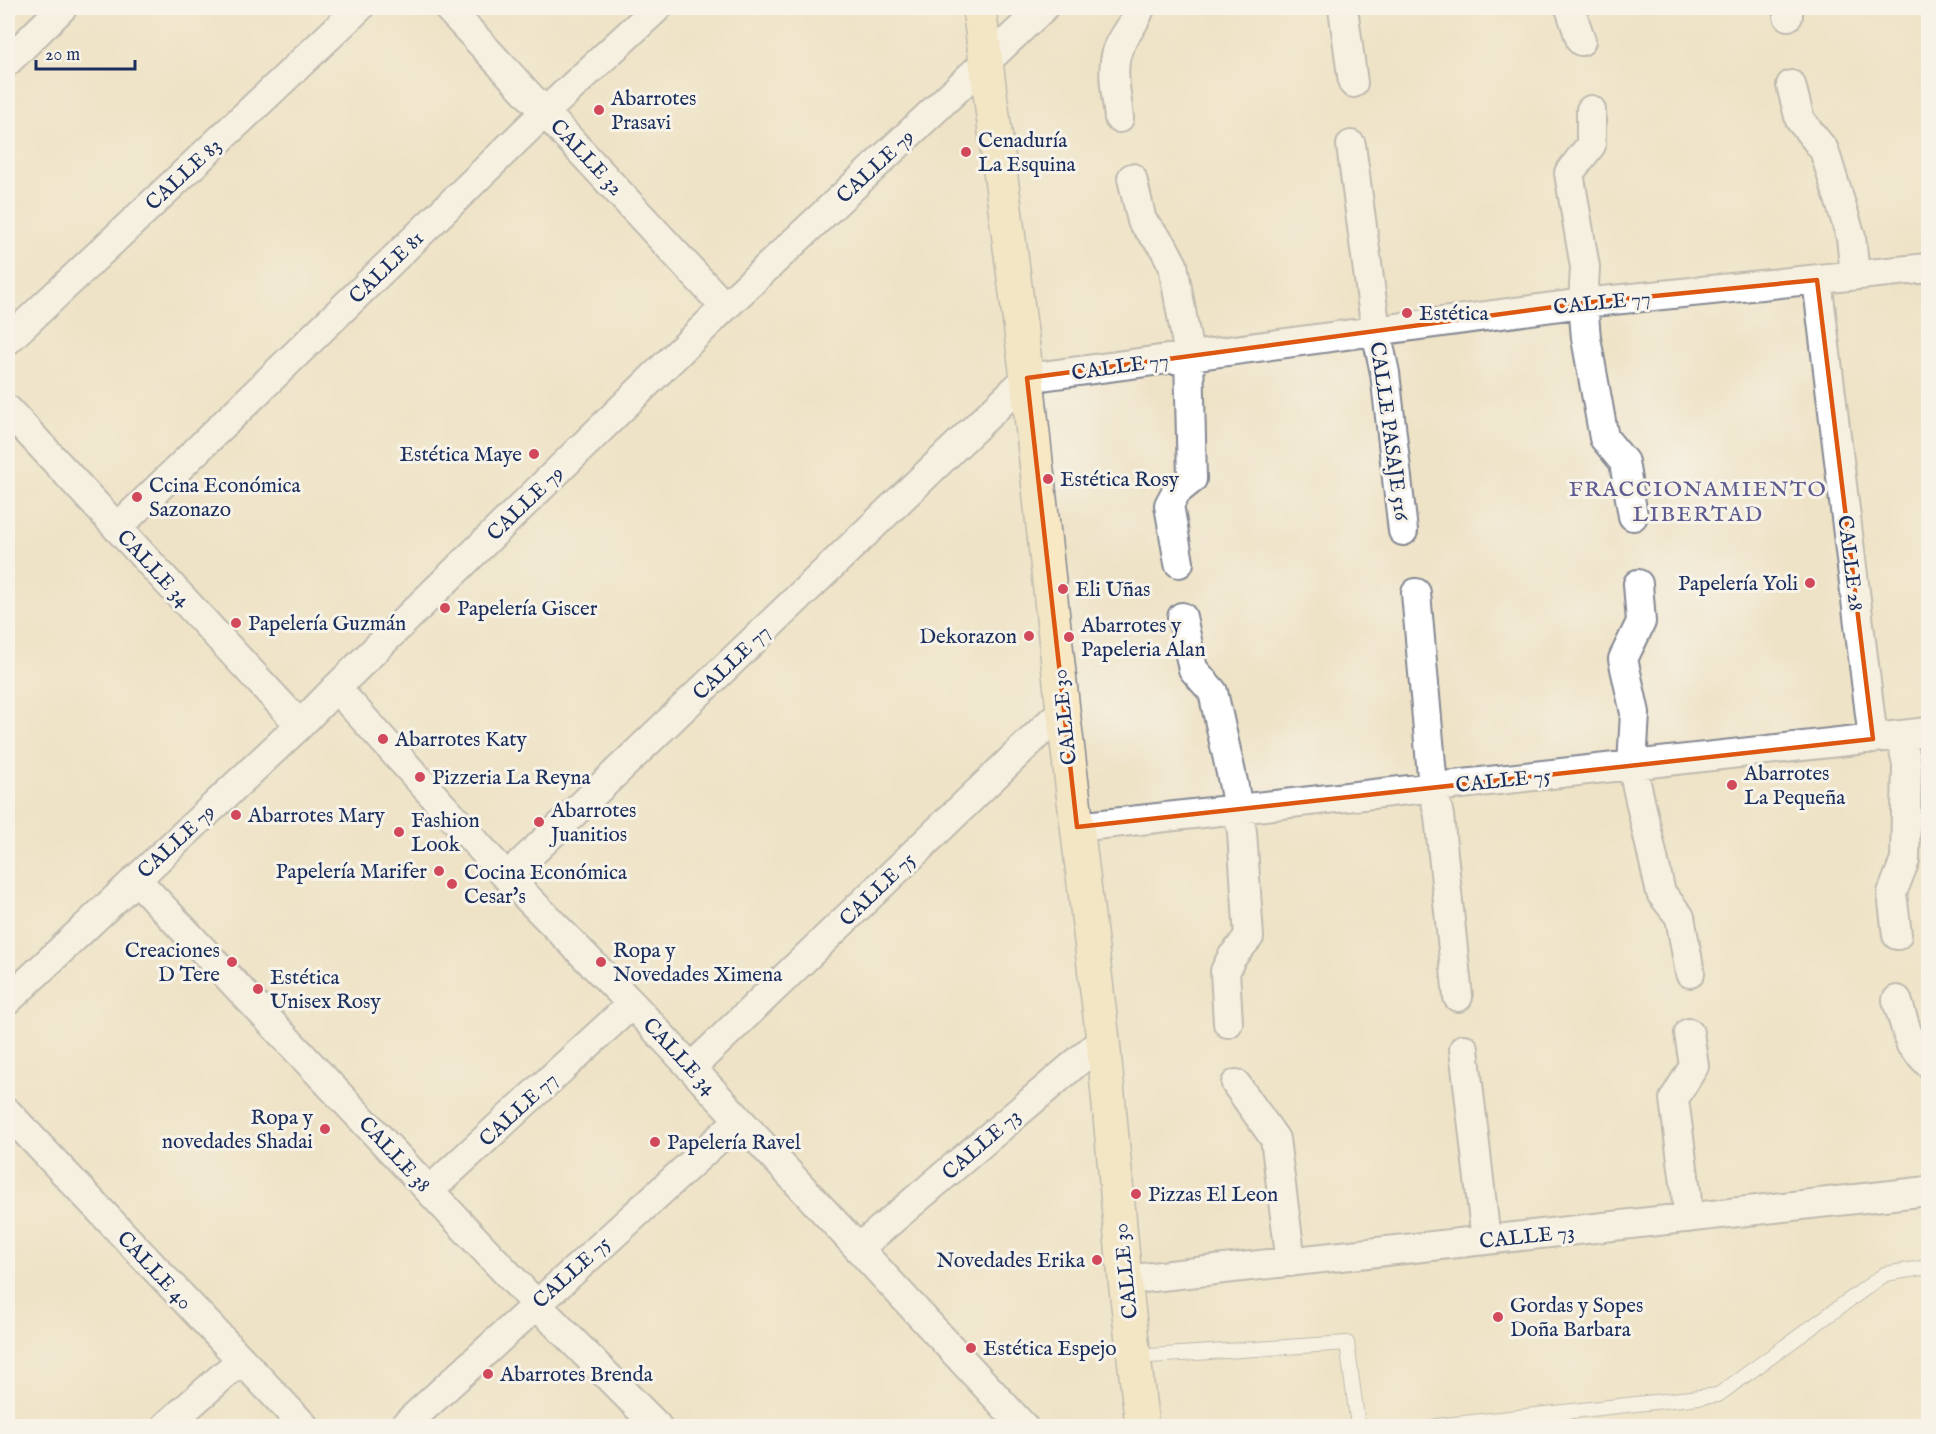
<svg xmlns="http://www.w3.org/2000/svg" width="1936" height="1434" font-family="'IM FELL English',serif">
  <rect width="100%" height="100%" fill="#f7f3e8"/>
  <filter id="ink" filterUnits="userSpaceOnUse"><feTurbulence type="fractalNoise" baseFrequency=".0167" numOctaves="2"/><feDisplacementMap in="SourceGraphic" scale="12" xChannelSelector="R" yChannelSelector="G"/><feConvolveMatrix kernelMatrix="1 2 1 2 8 2 1 2 1" color-interpolation-filters="sRGB"/></filter>
  <filter id="wash" filterUnits="userSpaceOnUse"><feTurbulence type="fractalNoise" baseFrequency=".008" numOctaves="4" result="noise"/><feDisplacementMap in="SourceGraphic" scale="24" xChannelSelector="R" yChannelSelector="G"/><feGaussianBlur stdDeviation="1.35" result="paint"/><feColorMatrix in="noise" values="0 0 0 0 0 0 0 0 0 0 0 0 0 0 0 0 0 1.4 0 .05"/><feComposite in="paint" operator="in"/></filter>
  <g filter="url(#wash)">
    <rect width="100%" height="100%" fill="#efe3c7"/>
  </g>
  <g filter="url(#ink)">
    <g fill="none" stroke-linecap="round" stroke-linejoin="round">
      <defs>
        <path id="lane" d="M1135 1357 1347 1343 1358 1426
          M1436 1426 1718 1395 1885 1274 1928 1267"/>
        <path id="street" d="M448 8 725 307
          M1343 8 1353 83
          M1570 8 1581 41
          M1788 8V16
          M8 61 62 8
          M1791 85 1800 120 1824 150 1851 237 1855 275
          M1591 110V145L1569 173 1585 267 1583 303 1586 338 1604 438 1624 462 1633 516
          M1119 118C1117 96 1110 70 1118 49 1124 34 1136 23 1140 8
          M1351 145 1376 331 1385 373 1403 531
          M1132 178 1142 221 1163 246 1173 265 1189 356 1192 479 1176 492 1169 505 1179 563
          M1817 280 1873 739
          M8 340 359 8
          M8 410 300 725
          M117 528 545 112 657 8
          M1638 584 1641 622 1623 659 1635 713 1632 765 1661 893 1680 917 1690 973
          M1416 593 1433 787 1439 816 1458 997
          M1182 617 1193 669 1213 692 1233 782 1242 832 1249 937 1232 957 1225 971 1228 1023
          M336 688 507 877 632 1004 1023 1426
          M1077 827 1928 732
          M507 877 1027 378 1583 303 1928 268
          M136 879 536 1304 657 1426
          M1897 935 1892 893 1905 860 1907 765 1901 735
          M8 1000 300 725 336 688 725 307 1043 8
          M1897 1000 1911 1045 1928 1063
          M1464 1049 1486 1240
          M691 1068 1063 710
          M1236 1084 1275 1139 1291 1262
          M8 1113 304 1426
          M430 1190 632 1004
          M1688 1218 1686 1191 1674 1099 1694 1066 1689 1033
          M859 1248 1103 1040
          M1125 1280 1928 1191
          M166 1426 240 1361
          M404 1426 739 1120"/>
        <path id="secondary" d="M979 8 1027 378 1063 710 1103 1040 1125 1280 1142 1426"/>
      </defs>
      <use href="#lane" stroke="#858992" stroke-width="16"/>
      <use href="#street" stroke="#858992" stroke-width="32"/>
      <use href="#secondary" stroke="#858992" stroke-width="36"/>
      <use href="#lane" stroke="#fff" stroke-width="14"/>
      <use href="#street" stroke="#fff" stroke-width="28"/>
      <use href="#secondary" stroke="#f8e8c3" stroke-width="33"/>
    </g>
  </g>
  <path d="M0 0H1936V1434H0ZM1817 280 1873 739 1077 827 1027 378 1583 303Z" fill="#efe3c7" fill-opacity=".55" fill-rule="evenodd"/>
  <path fill="none" stroke="#de5710" stroke-width="4.5" stroke-linejoin="round" d="M1817 280 1873 739 1077 827 1027 378 1583 303Z"/>
  <g fill="#d1495b" stroke="#f7f3e8" stroke-width="2">
    <circle cx="599" cy="110" r="6"/>
    <circle cx="966" cy="152" r="6"/>
    <circle cx="1407" cy="313" r="6"/>
    <circle cx="534" cy="454" r="6"/>
    <circle cx="1048" cy="479" r="6"/>
    <circle cx="137" cy="497" r="6"/>
    <circle cx="1810" cy="583" r="6"/>
    <circle cx="1063" cy="589" r="6"/>
    <circle cx="445" cy="608" r="6"/>
    <circle cx="236" cy="623" r="6"/>
    <circle cx="1029" cy="636" r="6"/>
    <circle cx="1069" cy="637" r="6"/>
    <circle cx="383" cy="739" r="6"/>
    <circle cx="420" cy="777" r="6"/>
    <circle cx="1732" cy="785" r="6"/>
    <circle cx="236" cy="815" r="6"/>
    <circle cx="539" cy="822" r="6"/>
    <circle cx="399" cy="832" r="6"/>
    <circle cx="439" cy="871" r="6"/>
    <circle cx="452" cy="884" r="6"/>
    <circle cx="232" cy="962" r="6"/>
    <circle cx="601" cy="962" r="6"/>
    <circle cx="258" cy="989" r="6"/>
    <circle cx="325" cy="1129" r="6"/>
    <circle cx="655" cy="1142" r="6"/>
    <circle cx="1136" cy="1194" r="6"/>
    <circle cx="1097" cy="1260" r="6"/>
    <circle cx="1498" cy="1317" r="6"/>
    <circle cx="971" cy="1348" r="6"/>
    <circle cx="488" cy="1374" r="6"/>
  </g>
  <g text-anchor="middle" stroke-width="6" stroke-linejoin="round" paint-order="stroke">
    <g font-size="21" fill="#1b2f5e" stroke="#f7f3e8" text-anchor="start">
      <text x="611" y="105">Abarrotes<tspan x="611" dy="24">Prasavi</tspan></text>
      <text x="978" y="147">Cenaduría<tspan x="978" dy="24">La Esquina</tspan></text>
      <text x="1419" y="320">Estética</text>
      <text x="522" y="461" text-anchor="end">Estética Maye</text>
      <text x="1060" y="486">Estética Rosy</text>
      <text x="149" y="492">Ccina Económica<tspan x="149" dy="24">Sazonazo</tspan></text>
      <text x="1798" y="590" text-anchor="end">Papelería Yoli</text>
      <text x="1075" y="596">Eli Uñas</text>
      <text x="457" y="615">Papelería Giscer</text>
      <text x="248" y="630">Papelería Guzmán</text>
      <text x="1081" y="632">Abarrotes y<tspan x="1081" dy="24">Papeleria Alan</tspan></text>
      <text x="1017" y="643" text-anchor="end">Dekorazon</text>
      <text x="395" y="746">Abarrotes Katy</text>
      <text x="1744" y="780">Abarrotes<tspan x="1744" dy="24">La Pequeña</tspan></text>
      <text x="432" y="784">Pizzeria La Reyna</text>
      <text x="551" y="817">Abarrotes<tspan x="551" dy="24">Juanitios</tspan></text>
      <text x="248" y="822">Abarrotes Mary</text>
      <text x="411" y="827">Fashion<tspan x="411" dy="24">Look</tspan></text>
      <text x="427" y="878" text-anchor="end">Papelería Marifer</text>
      <text x="464" y="879">Cocina Económica<tspan x="464" dy="24">Cesar's</tspan></text>
      <text x="220" y="957" text-anchor="end">Creaciones<tspan x="220" dy="24">D Tere</tspan></text>
      <text x="613" y="957">Ropa y<tspan x="613" dy="24">Novedades Ximena</tspan></text>
      <text x="270" y="984">Estética<tspan x="270" dy="24">Unisex Rosy</tspan></text>
      <text x="313" y="1124" text-anchor="end">Ropa y<tspan x="313" dy="24">novedades Shadai</tspan></text>
      <text x="667" y="1149">Papelería Ravel</text>
      <text x="1148" y="1201">Pizzas El Leon</text>
      <text x="1085" y="1267" text-anchor="end">Novedades Erika</text>
      <text x="1510" y="1312">Gordas y Sopes<tspan x="1510" dy="24">Doña Barbara</tspan></text>
      <text x="983" y="1355">Estética Espejo</text>
      <text x="500" y="1381">Abarrotes Brenda</text>
    </g>
    <g font-size="21" fill="#1b2f5e" stroke="#f7f3e8">
      <text transform="translate(587 157) rotate(47)" y="7">CALLE 32</text>
      <text transform="translate(875 166) rotate(-43)" y="7">CALLE 79</text>
      <text transform="translate(183 174) rotate(-43)" y="7">CALLE 83</text>
      <text transform="translate(386 267) rotate(-44)" y="7">CALLE 81</text>
      <text transform="translate(1602 302) rotate(-6)" y="7">CALLE 77</text>
      <text transform="translate(1120 366) rotate(-8)" y="7">CALLE 77</text>
      <text transform="translate(1390 431) rotate(82)" y="7">CALLE PASAJE 516</text>
      <text transform="translate(525 503) rotate(-44)" y="7">CALLE 79</text>
      <text transform="translate(1851 563) rotate(83)" y="7">CALLE 28</text>
      <text transform="translate(154 568) rotate(47)" y="7">CALLE 34</text>
      <text transform="translate(731 662) rotate(-44)" y="7">CALLE 77</text>
      <text transform="translate(1064 717) rotate(-96)" y="7">CALLE 30</text>
      <text transform="translate(1503 780) rotate(-6)" y="7">CALLE 75</text>
      <text transform="translate(176 841) rotate(-43)" y="7">CALLE 79</text>
      <text transform="translate(877 889) rotate(-44)" y="7">CALLE 75</text>
      <text transform="translate(680 1056) rotate(47)" y="7">CALLE 34</text>
      <text transform="translate(518 1109) rotate(-43)" y="7">CALLE 77</text>
      <text transform="translate(981 1144) rotate(-41)" y="7">CALLE 73</text>
      <text transform="translate(395 1154) rotate(47)" y="7">CALLE 38</text>
      <text transform="translate(1527 1236) rotate(-6)" y="7">CALLE 73</text>
      <text transform="translate(155 1270) rotate(47)" y="7">CALLE 40</text>
      <text transform="translate(1125 1271) rotate(-96)" y="7">CALLE 30</text>
      <text transform="translate(571 1272) rotate(-42)" y="7">CALLE 75</text>
    </g>
    <g font-size="22" letter-spacing="1.5" fill="#5e5b91" stroke="#f7f3e8">
      <text x="1698" y="496">FRACCIONAMIENTO<tspan x="1698" dy="25">LIBERTAD</tspan></text>
    </g>
  </g>
  <rect width="1936" height="1434" fill="none" stroke="#f7f3e8" stroke-width="30"/>
  <path d="M36 60v9h99v-9" fill="none" stroke="#1b2f5e" stroke-width="3"/>
  <text x="45" y="60" font-size="18" fill="#1b2f5e" stroke="#f7f3e8" stroke-width="4.5" paint-order="stroke">20 m</text>
</svg>
